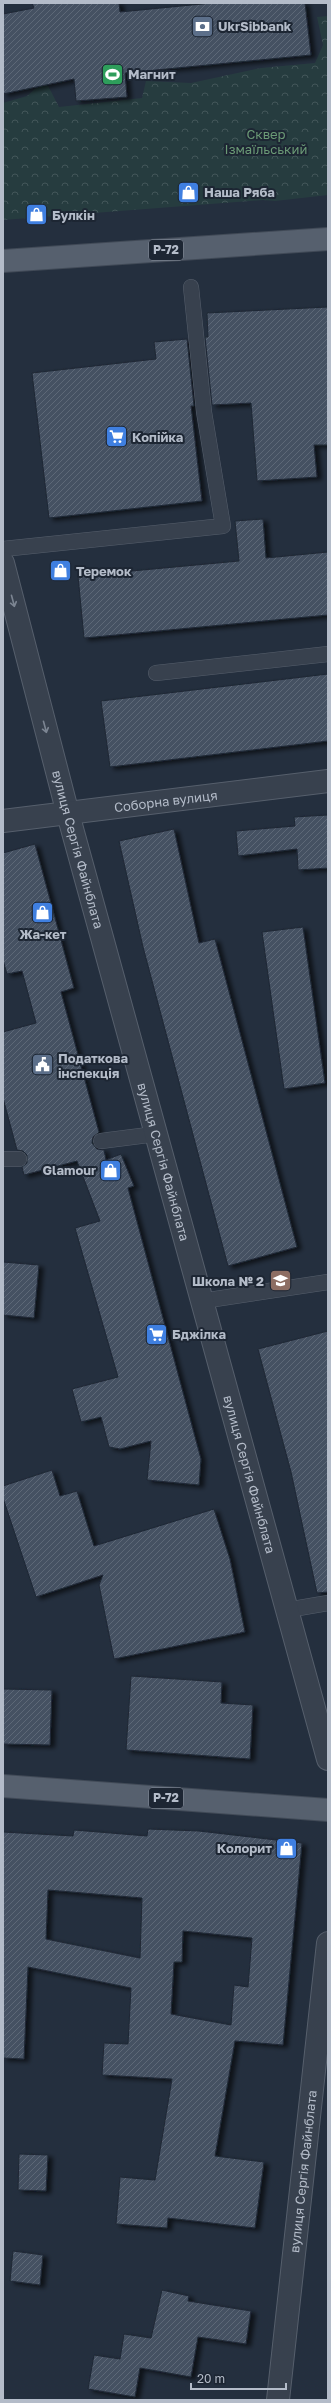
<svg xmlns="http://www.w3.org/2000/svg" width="331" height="2403" font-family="'Golos Text',sans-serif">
  <defs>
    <pattern id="forest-crowns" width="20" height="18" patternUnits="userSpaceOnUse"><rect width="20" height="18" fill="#263c3f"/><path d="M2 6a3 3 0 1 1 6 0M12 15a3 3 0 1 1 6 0" fill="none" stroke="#435659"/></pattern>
    <pattern id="building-hatch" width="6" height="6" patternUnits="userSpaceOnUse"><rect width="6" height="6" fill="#455162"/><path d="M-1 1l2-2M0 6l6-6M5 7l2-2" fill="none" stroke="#5d6877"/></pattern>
    <filter id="shadow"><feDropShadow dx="4.5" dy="2.5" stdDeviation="2" flood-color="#0009"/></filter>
  </defs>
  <rect width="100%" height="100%" fill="#242f3e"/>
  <path fill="url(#forest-crowns)" d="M328 16V195L275 201 263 200 3 220V103L27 96 45 80 59 107 142 98 146 81 191 83 261 68 315 63 323 45 317 17Z"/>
  <path fill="url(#building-hatch)" stroke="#1f2835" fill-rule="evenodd" filter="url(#shadow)" d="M32 3H119L120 12 212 3H305L311 55 125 73 127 97 76 101 74 79 3 94V14L34 8Z
    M328 307V445H314L317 477 257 481 251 403 212 405 205 337H208L207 313Z
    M187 339 194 406H191L202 501 49 518 32 373 156 359 154 342Z
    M263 519 266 558 328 552V615L84 638 78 576 239 561 235 521Z
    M328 674V741L110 767 101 701Z
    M328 815V868L298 870 297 849 238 856 236 831 295 826 294 817Z
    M174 829 199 943 215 939 297 1247 228 1266 143 947 119 841Z
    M35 844 74 988 61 992 99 1132 93 1137 92 1143 97 1149 104 1150 106 1160 121 1154 134 1186 128 1188 201 1459 199 1485 147 1480 151 1441 120 1449 109 1447 101 1417 81 1422 72 1389 118 1377 75 1228 100 1221 77 1161 24 1175 22 1167 27 1163V1155L23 1151 17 1150 3 1098V1032L36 1023 22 971 7 974 3 960V853Z
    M303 927 325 1083 284 1089 262 932Z
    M3 1262 39 1265 34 1318 3 1315Z
    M328 1331V1592L317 1593 291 1472 258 1349Z
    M52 1470 60 1496 77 1491 94 1546 214 1509 230 1559 245 1632 114 1659 99 1585 103 1575 36 1597 3 1498V1486Z
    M131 1676 222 1682 221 1703 253 1705 250 1759 126 1750Z
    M3 1689 52 1690 50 1745 3 1744Z
    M148 1829 199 1831 302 1843 283 2045 235 2041 215 2156 264 2162 255 2228 168 2218 167 2228 116 2224 120 2177 155 2180 172 2079 102 2075 104 2043 128 2044 131 1988 28 1967 24 2059 3 2058V1832L73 1836 74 1830 147 1836ZM48 1890 142 1898 140 1958 46 1939ZM183 1931 252 1938 248 1987 234 1985 231 2025 171 2014 174 1962H182Z
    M19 2154 48 2155 46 2191 18 2190Z
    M13 2251 43 2255 40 2285 10 2281Z
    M162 2290 189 2296 188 2301 251 2311 246 2344 198 2337 191 2377 140 2368 135 2397 88 2389 94 2355 120 2359 124 2334 151 2338Z"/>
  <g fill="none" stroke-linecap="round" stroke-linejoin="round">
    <defs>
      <path id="service" d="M3 549 223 526 204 412 191 287
        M156 673 328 654
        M101 1141 156 1134
        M3 1159H19
        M202 1301 328 1282
        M287 1610 328 1603"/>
      <g id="minor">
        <path id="s1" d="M3 563 68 814 328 1759"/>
        <path id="s2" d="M3 821 328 781"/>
        <path id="s3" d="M278 2400 328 1943"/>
      </g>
      <path id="primary" d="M3 261 328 239
        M3 1786 328 1810"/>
    </defs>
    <use href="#service" stroke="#565f6c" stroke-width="16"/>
    <use href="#minor" stroke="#565f6c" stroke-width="24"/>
    <use href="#primary" stroke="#414a57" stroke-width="24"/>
    <use href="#service" stroke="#38414e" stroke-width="15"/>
    <use href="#minor" stroke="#38414e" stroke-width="22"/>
    <use href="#primary" stroke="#56606e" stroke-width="22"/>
  </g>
  <defs><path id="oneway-shaft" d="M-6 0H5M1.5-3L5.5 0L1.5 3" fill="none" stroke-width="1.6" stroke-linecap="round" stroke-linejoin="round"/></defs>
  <g stroke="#7c8592">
    <use href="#oneway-shaft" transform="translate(13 601) rotate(75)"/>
    <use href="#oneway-shaft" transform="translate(45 727) rotate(75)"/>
  </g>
  <defs>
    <symbol id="bank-square" viewBox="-11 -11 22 22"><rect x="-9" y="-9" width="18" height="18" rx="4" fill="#5c6f8a" stroke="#1d2633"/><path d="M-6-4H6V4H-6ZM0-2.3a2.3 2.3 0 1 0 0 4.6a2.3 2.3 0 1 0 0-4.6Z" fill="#fff"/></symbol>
    <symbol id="stadium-square" viewBox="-11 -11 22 22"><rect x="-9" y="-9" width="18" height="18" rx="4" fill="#2e9e5b" stroke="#1d2633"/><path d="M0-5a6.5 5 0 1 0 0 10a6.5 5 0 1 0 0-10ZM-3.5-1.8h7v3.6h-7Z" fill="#fff"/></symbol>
    <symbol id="shop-square" viewBox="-11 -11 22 22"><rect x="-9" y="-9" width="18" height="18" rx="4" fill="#3f7fe0" stroke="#1d2633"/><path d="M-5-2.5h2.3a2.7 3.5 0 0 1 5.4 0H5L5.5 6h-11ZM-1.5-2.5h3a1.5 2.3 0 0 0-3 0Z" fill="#fff"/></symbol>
    <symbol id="supermarket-square" viewBox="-11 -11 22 22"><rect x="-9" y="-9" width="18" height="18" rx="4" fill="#3f7fe0" stroke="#1d2633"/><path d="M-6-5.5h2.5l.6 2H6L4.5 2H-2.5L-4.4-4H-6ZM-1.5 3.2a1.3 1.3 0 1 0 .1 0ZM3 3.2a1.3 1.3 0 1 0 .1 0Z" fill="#fff"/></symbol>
    <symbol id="civic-square" viewBox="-11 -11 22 22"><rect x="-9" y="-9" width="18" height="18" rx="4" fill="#5c6f8a" stroke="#1d2633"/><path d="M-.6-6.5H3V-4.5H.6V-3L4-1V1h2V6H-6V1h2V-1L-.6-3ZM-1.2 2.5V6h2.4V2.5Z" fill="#fff"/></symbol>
    <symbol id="school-square" viewBox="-11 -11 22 22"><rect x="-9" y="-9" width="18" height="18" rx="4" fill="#8d6e63" stroke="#1d2633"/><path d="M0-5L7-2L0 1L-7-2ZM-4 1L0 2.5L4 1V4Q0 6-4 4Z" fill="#fff"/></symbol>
  </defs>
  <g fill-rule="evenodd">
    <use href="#bank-square" x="190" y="14" width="25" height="25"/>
    <use href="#stadium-square" x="100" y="62" width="25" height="25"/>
    <use href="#shop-square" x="176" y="180" width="25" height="25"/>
    <use href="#shop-square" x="24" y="202" width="25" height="25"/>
    <use href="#supermarket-square" x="104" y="424" width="25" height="25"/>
    <use href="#shop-square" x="48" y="558" width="25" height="25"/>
    <use href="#shop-square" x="30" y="900" width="25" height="25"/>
    <use href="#civic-square" x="30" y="1052" width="25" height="25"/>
    <use href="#shop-square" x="98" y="1158" width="25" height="25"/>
    <use href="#school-square" x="268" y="1268" width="25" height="25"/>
    <use href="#supermarket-square" x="144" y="1322" width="25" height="25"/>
    <use href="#shop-square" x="274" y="1836" width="25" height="25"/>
  </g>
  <g text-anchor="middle" stroke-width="4" stroke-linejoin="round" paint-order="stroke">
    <g fill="#1d2633" stroke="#878f9c" stroke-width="1">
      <rect x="149" y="240" width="34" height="20" rx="3"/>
      <rect x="149" y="1788" width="34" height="20" rx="3"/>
    </g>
    <g font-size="12" font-weight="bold" fill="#b4bcc9">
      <text x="166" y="254">Р-72</text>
      <text x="166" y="1802">Р-72</text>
    </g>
    <g font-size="13" font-weight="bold" fill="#b4bcc9" stroke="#1d2633" text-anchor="start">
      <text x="218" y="31">UkrSibbank</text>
      <text x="128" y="79">Магнит</text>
      <text x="204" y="197">Наша Ряба</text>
      <text x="52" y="220">Булкін</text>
      <text x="132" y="442">Копійка</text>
      <text x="76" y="576">Теремок</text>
      <text x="43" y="939" text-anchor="middle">Жа-кет</text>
      <text x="58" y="1063">Податкова<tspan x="58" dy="15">інспекція</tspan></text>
      <text x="96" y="1175" text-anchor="end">Glamour</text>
      <text x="264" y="1286" text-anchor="end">Школа № 2</text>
      <text x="172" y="1339">Бджілка</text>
      <text x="272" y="1853" text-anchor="end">Колорит</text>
    </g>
    <g font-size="13" fill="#6b9a76" stroke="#1d2633">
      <text x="266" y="139">Сквер<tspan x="266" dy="15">Ізмаїльський</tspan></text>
    </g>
    <g font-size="13" fill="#b4bcc9" stroke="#1d2633">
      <text dy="5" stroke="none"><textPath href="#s2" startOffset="164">Соборна вулиця</textPath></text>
      <text dy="5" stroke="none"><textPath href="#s1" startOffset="296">вулиця Сергія Файнблата</textPath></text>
      <text dy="5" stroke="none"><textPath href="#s1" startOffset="620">вулиця Сергія Файнблата</textPath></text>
      <text dy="5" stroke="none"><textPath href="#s1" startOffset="944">вулиця Сергія Файнблата</textPath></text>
      <text dy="5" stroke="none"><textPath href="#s3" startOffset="230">вулиця Сергія Файнблата</textPath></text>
    </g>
  </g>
  <rect width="331" height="2403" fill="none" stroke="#b4bcc9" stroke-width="8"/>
  <path d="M191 2383v6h95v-6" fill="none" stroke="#b4bcc9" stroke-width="2"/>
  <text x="197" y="2383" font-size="12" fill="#b4bcc9" stroke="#1d2633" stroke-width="3" paint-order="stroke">20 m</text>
</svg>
